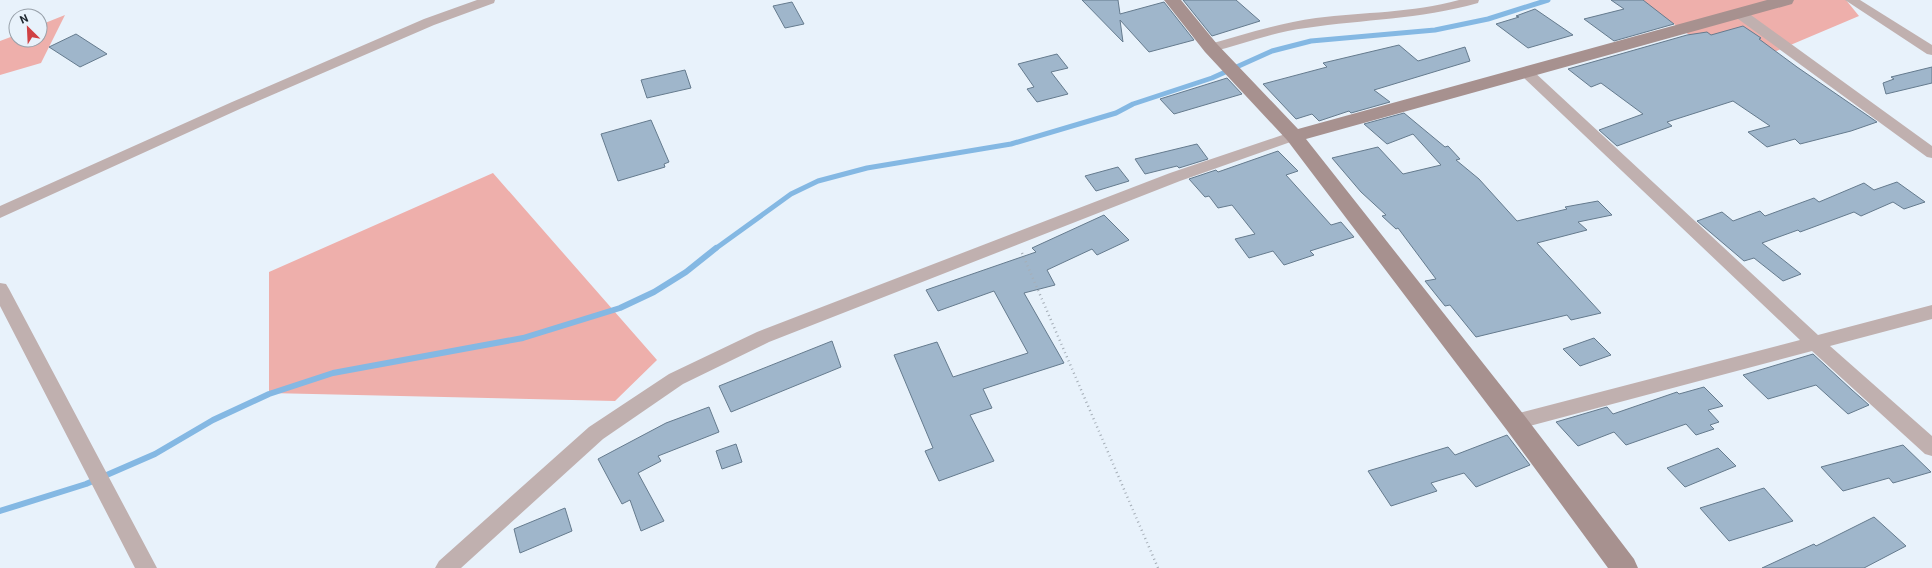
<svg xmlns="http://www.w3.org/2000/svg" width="1932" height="568" font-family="Roboto,sans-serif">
  <rect width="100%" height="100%" fill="#e8f2fb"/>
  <path fill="#eeafab" d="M1640 0H1846L1859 16 1736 68Z
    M65 15 41 63 0 75V41L16 35V40H40V25Z
    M493 173 657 360 615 401 269 393V272Z"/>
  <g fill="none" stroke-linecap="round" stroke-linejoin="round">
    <path stroke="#84b8e3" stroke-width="5" d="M715 249 791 194 818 181 867 168 1011 144 1116 113 1133 104 1212 78 1272 51 1311 41 1435 30 1488 19 1548 0"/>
    <path stroke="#84b8e3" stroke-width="6" d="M0 511 86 484 155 454 213 420 269 394 333 373 523 338 620 308 654 292 686 272 716 248"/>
  </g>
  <path fill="#9fb6cb" stroke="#657b8e" d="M1082 0H1118L1120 14 1164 2 1194 40 1149 52 1120 20 1123 42Z
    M1183 0H1236L1260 21 1212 36Z
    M1611 0H1643L1674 24 1614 41 1584 19 1624 9Z
    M792 2 804 24 785 28 773 6Z
    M1535 9 1573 35 1528 48 1496 24 1519 17 1516 16Z
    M1743 26 1761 38 1759 39 1797 67 1877 122 1851 131 1800 144 1795 139 1767 147 1748 132 1770 126 1733 101 1667 122 1672 126 1617 146 1599 130 1643 114 1601 83 1591 87 1568 69 1687 35 1707 32 1711 35Z
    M76 34 107 54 80 67 49 47Z
    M1399 45 1418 61 1465 47 1470 61 1374 90 1390 102 1351 113 1349 111 1319 121 1312 114 1296 119 1263 84 1327 67 1323 63Z
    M1057 54 1068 68 1051 72 1068 94 1037 102 1027 89 1034 87 1018 64Z
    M1932 67V83L1886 94 1883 83 1894 79 1891 77Z
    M685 70 691 88 647 98 641 80Z
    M1227 78 1242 94 1174 114 1160 99Z
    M1404 113 1445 147 1448 146 1460 159 1456 160 1479 179 1517 221 1567 209 1565 207 1598 201 1612 215 1578 222 1587 230 1537 243 1601 313 1571 320 1567 315 1476 337 1450 305 1445 306 1425 281 1436 279 1398 228 1396 229 1382 216 1386 215 1361 192 1332 158 1378 147 1403 174 1441 165 1413 134 1387 144 1364 124Z
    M651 120 669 162 664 164 665 167 618 181 601 134Z
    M1197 144 1208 159 1179 168 1177 166 1145 174 1135 159Z
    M1278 151 1298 171 1286 175 1331 225 1341 222 1354 237 1310 251 1314 255 1284 265 1273 251 1249 258 1235 239 1255 234 1232 205 1218 208 1209 196 1205 197 1189 179 1216 170 1218 172Z
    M1118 167 1129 181 1096 191 1085 176Z
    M1897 182 1925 202 1904 209 1893 202 1861 216 1854 212 1800 232 1798 230 1762 243 1801 274 1783 281 1754 258 1744 261 1697 221 1722 212 1733 221 1760 211 1765 216 1814 198 1819 202 1864 183 1874 190Z
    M1104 215 1129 240 1097 255 1092 249 1047 270 1055 285 1024 293 1064 363 983 389 992 408 970 415 994 461 939 481 925 451 933 448 894 355 937 342 953 377 1028 353 994 291 938 311 926 290 1036 252 1032 248Z
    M1594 338 1611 355 1580 366 1563 349Z
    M832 341 841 367 731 412 719 386Z
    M1813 354 1852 390 1869 405 1848 414 1816 385 1768 399 1743 375Z
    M1704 387 1723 406 1708 410 1719 422 1710 425 1714 429 1696 435 1686 424 1626 445 1614 432 1578 446 1556 422 1607 407 1613 414 1677 392 1679 394Z
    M709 407 719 432 658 456 661 461 638 473 664 521 641 531 630 500 622 504 598 459 666 423Z
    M1507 435 1530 465 1476 487 1464 473 1431 483 1437 491 1391 506 1368 471 1448 447 1455 455Z
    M736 444 742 462 722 469 716 451Z
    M1903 445 1931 472 1893 483 1889 478 1843 491 1821 467Z
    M1718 448 1736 466 1685 487 1667 468Z
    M1764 488 1793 521 1729 541 1700 508Z
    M565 508 572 531 520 553 514 529Z
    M1874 517 1906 546 1864 568H1762L1814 544 1816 546Z"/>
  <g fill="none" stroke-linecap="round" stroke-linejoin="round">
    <path stroke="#a6afb8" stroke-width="2.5" stroke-dasharray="1 3.5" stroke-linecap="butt" d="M1022 253 1158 568"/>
    <path fill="#c0b0af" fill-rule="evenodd" d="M477 0H495L494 3 434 25 242 108 0 218V206L232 102 424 19Z
      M1459 0H1479L1478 3C1418 20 1365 19 1306 28 1273 32 1243 44 1211 52L1206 51 1204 48 1206 45C1242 35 1279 23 1316 18 1364 12 1412 13 1459 0Z
      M1845 0H1860L1932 45V55L1927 54Z
      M1739 9 1744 10 1932 146V158L1927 157 1734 16 1732 13 1734 10Z
      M1527 69 1532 70 1818 335 1932 305V319L1830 346 1932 436V456L1925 454 1812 351 1515 430 1508 428 1505 422 1508 416 1515 414 1800 340 1522 76 1520 73 1522 70Z
      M1294 131 1299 133 1301 136 1299 139 1180 181 769 342 683 384 603 439 461 568H435L439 561 589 427 669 374 757 332 1170 173Z
      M0 283 6 284 9 289 157 568H135L0 306Z"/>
    <path fill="#a7918f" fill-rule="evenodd" d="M1164 0H1181L1217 44 1298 129 1767 0H1794L1792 4 1306 139 1524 415 1634 559 1638 568H1608L1506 429 1287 140 1205 52Z"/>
  </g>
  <g transform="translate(28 28) rotate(336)"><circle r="19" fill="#e8f2fb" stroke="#97a0a9"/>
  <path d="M0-3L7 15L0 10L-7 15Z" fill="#d04144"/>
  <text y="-6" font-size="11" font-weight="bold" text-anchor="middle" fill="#1d262e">N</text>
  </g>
</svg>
